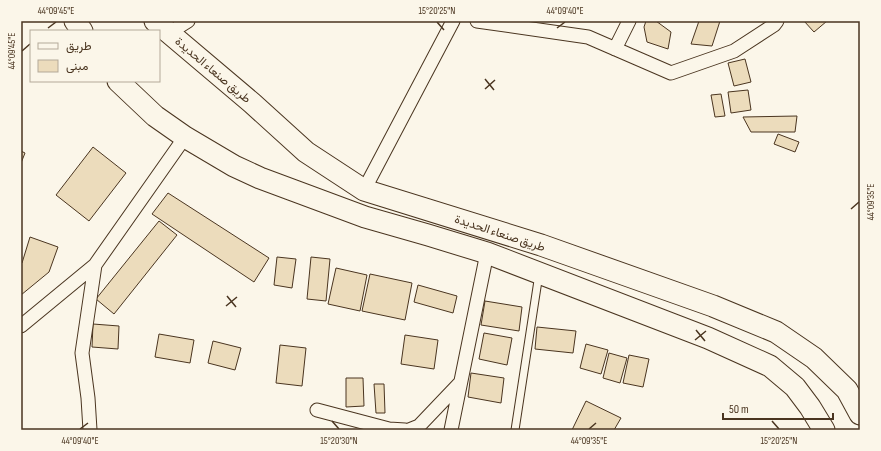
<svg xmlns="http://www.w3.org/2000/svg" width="881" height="451" font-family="'Sofia Sans Condensed',Vazirmatn,sans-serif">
  <rect width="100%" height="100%" fill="#fbf6e9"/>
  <path fill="#ecdcbc" stroke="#4a3520" d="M646 21H656L671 32 668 49 647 42 644 27Z
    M699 21H720L712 46 691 44Z
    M804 21H827L814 32Z
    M745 59 751 82 734 86 728 63Z
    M748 90 751 110 731 113 728 92Z
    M721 94 725 116 715 117 711 95Z
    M797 116 795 132H751L743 117Z
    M778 134 799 142 795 152 774 144Z
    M93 147 126 173 89 221 56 195Z
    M21 151 25 153 21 163Z
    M168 193 269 258 254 282 152 214Z
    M159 221 177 235 114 314 96 299Z
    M30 237 58 247 49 272 21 295V264L22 263Z
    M277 257 296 259 292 288 274 285Z
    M311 257 330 259 326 301 307 299Z
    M336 268 367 275 360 311 328 304Z
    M370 274 412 283 405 320 362 311Z
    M418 285 457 296 453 313 414 302Z
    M485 301 522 307 519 331 481 325Z
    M93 324 119 326 118 349 92 347Z
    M537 327 576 331 573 353 535 349Z
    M484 333 512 338 507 365 479 359Z
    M159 334 194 340 190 363 155 357Z
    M405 335 438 340 434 369 401 364Z
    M213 341 241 348 235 370 208 363Z
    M586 344 608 350 601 374 580 368Z
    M280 345 306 348 302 386 276 383Z
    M609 353 627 358 620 383 603 378Z
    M629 355 649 359 643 387 623 383Z
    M471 373 504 378 501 403 468 397Z
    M346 378H363L364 406 346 407Z
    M374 384H384L385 413H376Z
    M586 401 621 418 614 430H572Z"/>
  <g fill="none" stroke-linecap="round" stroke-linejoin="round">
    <defs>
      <path id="service" d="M515 430 539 274"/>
      <path id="minor" d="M477 21 588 37 671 73 734 51 774 25 777 21
        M169 33 188 21
        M615 49 629 21
        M364 190 453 21
        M21 326 95 265
        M317 410 389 429 405 430
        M90 430 88 398 82 353 95 265 185 137
        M409 430 419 426 460 383
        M451 430 487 253"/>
      <path id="primary" d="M75 21 82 31
        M155 21 252 103 306 152 364 190 541 245 713 306 776 332 814 358 847 390 860 414
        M118 81 155 116 185 137 234 166 260 178 365 217 428 235 487 253 708 338 770 366 795 387 810 407 824 430"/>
    </defs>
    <use href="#service" stroke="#4a3520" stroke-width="9"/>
    <use href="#minor" stroke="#4a3520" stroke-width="15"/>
    <use href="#primary" stroke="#4a3520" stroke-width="23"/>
    <use href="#service" stroke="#fbf6e9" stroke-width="7"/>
    <use href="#minor" stroke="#fbf6e9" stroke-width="13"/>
    <use href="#primary" stroke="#fbf6e9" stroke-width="21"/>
  </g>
  <path fill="none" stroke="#4a3520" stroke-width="1.5" d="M437 22 444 30M48 28 56 22M557 28 565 22M22 51 30 44M485 79 494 90M485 89 495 80M851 209 859 202M227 296 236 307M226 306 237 297M696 330 705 341M695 340 706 331M332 421 339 429M772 421 779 429M80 429 88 423M589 429 596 423"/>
  <g text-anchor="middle" stroke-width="3" stroke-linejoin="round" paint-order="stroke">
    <g font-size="12" fill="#4a3520" stroke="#fbf6e9">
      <text transform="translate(213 70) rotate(40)" y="4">طريق صنعاء الحديدة</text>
      <text transform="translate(500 233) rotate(18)" y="4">طريق صنعاء الحديدة</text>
    </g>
  </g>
  <rect width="881" height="451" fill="none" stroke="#fbf6e9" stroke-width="44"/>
  <rect x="30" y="30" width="130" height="52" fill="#fbf6e9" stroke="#b4a999"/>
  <rect x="38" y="43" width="20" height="6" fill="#fbf6e9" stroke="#b4a999"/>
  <text x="66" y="50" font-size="12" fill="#4a3520">طريق</text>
  <rect x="38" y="60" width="20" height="12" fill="#ecdcbc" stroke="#b4a999"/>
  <text x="66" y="70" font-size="12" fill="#4a3520">مبنى</text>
  <path d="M723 413v6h110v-6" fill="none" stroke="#4a3520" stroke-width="2"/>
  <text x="729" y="413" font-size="12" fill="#4a3520" stroke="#fbf6e9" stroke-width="3" paint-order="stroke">50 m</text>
  <rect x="22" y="22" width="837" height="407" fill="none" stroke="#4a3520" stroke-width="1.5"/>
  <g font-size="10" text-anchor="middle" fill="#4a3520">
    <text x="56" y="14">44°09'45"E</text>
    <text x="437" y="14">15°20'25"N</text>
    <text x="565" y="14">44°09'40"E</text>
    <text transform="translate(11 51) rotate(-90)" y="4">44°09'45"E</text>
    <text transform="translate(870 202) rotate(-90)" y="4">44°09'35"E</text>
    <text x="80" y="444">44°09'40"E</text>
    <text x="339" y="444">15°20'30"N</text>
    <text x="589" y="444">44°09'35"E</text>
    <text x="779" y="444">15°20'25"N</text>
  </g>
</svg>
